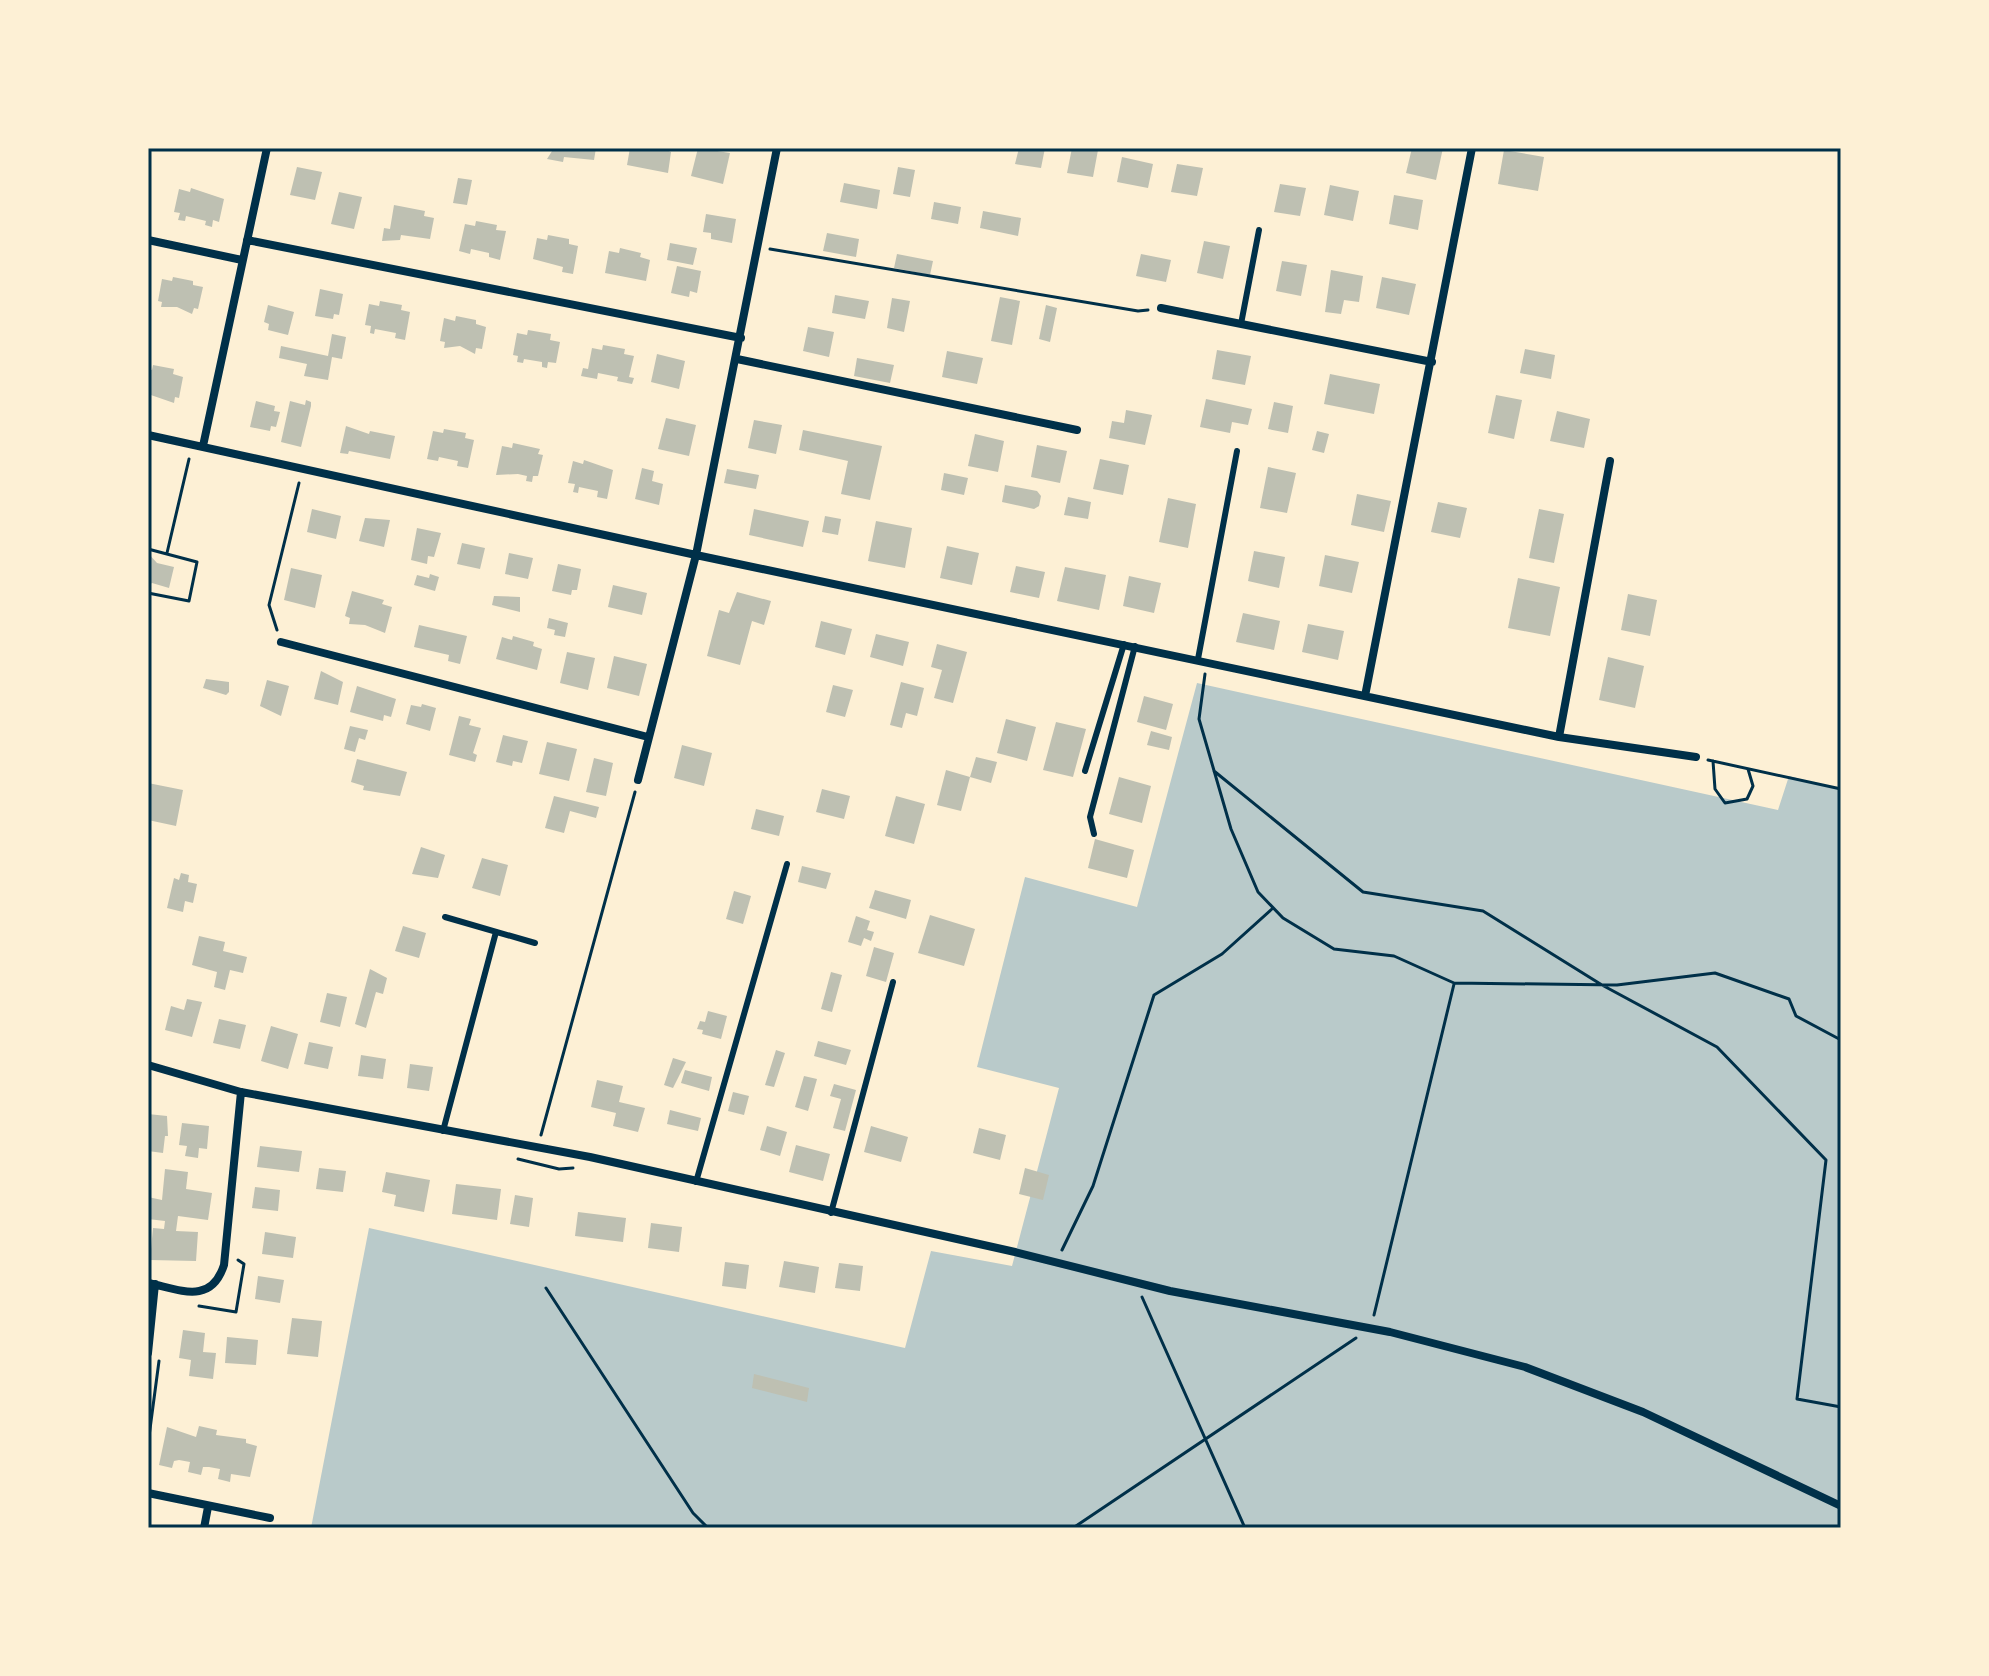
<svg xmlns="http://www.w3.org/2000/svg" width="1989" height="1676" font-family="Helvetica,sans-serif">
  <rect width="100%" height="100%" fill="#fdf0d5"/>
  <path fill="#b9caca" d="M1197 683 1778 810 1789 776 1841 790V1528H311L369 1228 905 1348 931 1251 1012 1266 1059 1088 977 1067 1025 877 1137 907Z"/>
  <path fill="#bec0b2" d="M554 148H596L594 160 564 157 563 162 547 159Z
    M630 148H662L671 152 668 173 627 165Z
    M698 148 730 153 723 184 691 176Z
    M1019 148H1045L1041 168 1015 164Z
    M1072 148 1098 150 1093 177 1067 173Z
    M1412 148H1443L1436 180 1406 173Z
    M1504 150 1544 157 1538 191 1498 184Z
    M1122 157 1153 164 1148 188 1117 182Z
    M1177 164 1203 168 1197 196 1171 192Z
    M297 167 322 172 315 200 290 195Z
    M898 167 915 170 910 197 893 194Z
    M458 178 472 180 467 205 453 203Z
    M844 183 880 190 877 209 840 202Z
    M1280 184 1306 188 1300 216 1274 212Z
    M1330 185 1359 191 1353 221 1324 215Z
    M191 188 224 199 219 222 213 220 212 227 205 225 206 221 186 216 185 221 178 220 180 213 174 212 179 189 190 192Z
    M339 192 362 197 354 229 331 224Z
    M1394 195 1423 200 1418 230 1389 224Z
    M934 202 961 207 958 224 931 219Z
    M394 205 425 211 424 216 434 218 430 239 401 235 400 240 382 241 384 228 390 229Z
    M983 211 1021 218 1018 236 980 228Z
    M706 214 736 219 732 243 711 239V233L703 232Z
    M476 221 497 225 496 230 506 231 500 260 489 257V253L471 249 470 254 459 251 465 224 475 226Z
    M827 233 859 239 856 257 823 251Z
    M548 235 569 239V244L578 246 573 274 562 272 563 267 533 259 537 238 547 240Z
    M1204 241 1230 246 1223 279 1197 273Z
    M670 243 697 248 693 265 667 260Z
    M620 248 641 253 640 257 650 260 646 281 605 273 609 251 619 253Z
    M897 254 933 261 930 275 894 268Z
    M1141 254 1171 260 1166 282 1136 276Z
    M1282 261 1307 265 1301 296 1276 291Z
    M677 266 701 271 697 293 690 291 689 297 671 293Z
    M1331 270 1363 276 1359 302 1344 300 1341 314 1325 312Z
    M173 277 193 281V285L203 287 198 309 194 308 192 314 177 307H161L162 302 158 301 162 279 172 281Z
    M1382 277 1416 284 1409 315 1376 308Z
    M320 289 343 294 339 315 334 314 333 319 315 316Z
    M835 295 869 301 865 319 832 313Z
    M1000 297 1020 301 1012 345 991 341Z
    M892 298 910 301 904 332 887 328Z
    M380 301 402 305 401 310 410 312 405 340 395 338 396 333 375 329 374 334 370 333 371 326 365 325 369 304 379 306Z
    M268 305 294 312 288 335 268 330 269 324 264 322Z
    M1046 305 1057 308 1050 342 1039 339Z
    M456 316 476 320V324L486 327 482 349 476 348 475 354 460 346 444 348 445 342 440 341 444 318 455 321Z
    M808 327 834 332 829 357 803 351Z
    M528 330 551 334 550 340 560 342 556 363 548 362 547 368 542 367V362L524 359 523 363 517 362 518 356 513 355 517 333 527 335Z
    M332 334 346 337 342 359 332 357 328 380 304 376 307 364 279 358 281 346 328 356Z
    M603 345 625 349 624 354 634 356 629 377 634 378 632 384 617 381 618 377 598 373 597 379 581 376 583 368 588 369 592 348 602 350Z
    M1525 349 1555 355 1551 379 1520 373Z
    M1217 350 1251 356 1245 385 1212 379Z
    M947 351 983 358 977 384 942 377Z
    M657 354 685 361 679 389 651 382Z
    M857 358 894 365 890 383 854 376Z
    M153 365 174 369 173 374 183 377 179 398 175 397 174 403 148 394V369L152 370Z
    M1330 374 1380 384 1374 414 1324 404Z
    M1496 395 1522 400 1514 439 1488 433Z
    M1206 399 1252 409 1248 425 1232 422 1230 433 1200 427Z
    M306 400 311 402V406L301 447 281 442 290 401 305 405Z
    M256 401 275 406 274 411 280 412 276 427 271 426 270 431 250 427Z
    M1274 402 1293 406 1288 433 1268 429Z
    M1126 410 1152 415 1145 445 1109 438 1112 421 1124 423Z
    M1557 411 1590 419 1584 448 1550 441Z
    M666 418 696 425 689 456 658 449Z
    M754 420 782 425 776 454 748 448Z
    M346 426 369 434 370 431 395 436 390 459 349 451 348 454 340 453Z
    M444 429 466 433 465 438 474 440 468 468 457 466 458 461 439 457 438 461 427 459 433 431 443 433Z
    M803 430 882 446 870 500 841 494 848 461 799 450Z
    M1317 431 1329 434 1324 453 1312 450Z
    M975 434 1004 441 998 472 968 466Z
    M513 443 540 449 538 454 543 455 538 476H533L532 482 526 481 527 476 518 474 496 475 502 446 512 448Z
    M1037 445 1067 451 1060 483 1031 477Z
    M1100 459 1129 465 1123 495 1093 489Z
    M584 460 613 470 607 499 597 497 598 491 579 487 578 493 573 492 575 484 568 483 573 461 583 464Z
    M1268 467 1296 473 1287 513 1260 508Z
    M642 468 654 471 652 481 663 484 659 505 635 499Z
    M727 469 759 475 756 489 724 483Z
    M944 473 968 478 964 495 941 490Z
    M1005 485 1037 491 1041 496 1039 506 1034 509 1002 502Z
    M1357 494 1391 501 1384 532 1351 525Z
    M1068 497 1091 502 1088 519 1064 515Z
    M1168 498 1196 504 1188 548 1159 542Z
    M1438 502 1467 508 1460 538 1431 532Z
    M312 509 341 516 336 539 307 532Z
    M754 509 809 521 803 547 749 535Z
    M1539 509 1564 514 1554 563 1529 558Z
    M825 516 841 519 838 535 822 532Z
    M365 518 390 520 384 547 359 541Z
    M876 521 912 528 905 568 868 561Z
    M417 528 441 533 434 557 428 556 427 564 411 560Z
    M462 543 485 548 480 569 457 564Z
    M947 546 979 553 972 585 940 578Z
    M1254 551 1285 557 1279 588 1248 581Z
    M148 553 157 563 174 567 169 588 152 583 148 586Z
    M509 553 533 558 528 579 505 574Z
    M1325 555 1359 562 1352 593 1319 586Z
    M558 564 581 569 577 590H572L571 595 552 591Z
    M1016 566 1045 572 1039 598 1010 592Z
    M1065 567 1106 575 1099 610 1057 601Z
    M291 568 322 575 315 608 284 600Z
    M430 574 439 577 435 591 414 585 417 575 429 578Z
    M1129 576 1161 583 1154 613 1123 606Z
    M1518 578 1560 587 1550 636 1508 628Z
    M613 585 647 593 642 615 608 607Z
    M352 591 384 600 382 604 392 607 385 633 365 625 349 624 350 618 345 616Z
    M737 592 771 601 764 625 752 621 740 665 707 656 719 610 729 613Z
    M1628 594 1657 600 1650 636 1621 630Z
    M494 596 520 597V612L492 605Z
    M1243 613 1280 621 1274 650 1236 642Z
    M549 618 568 623 565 637 554 635 555 630 547 628Z
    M821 621 852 629 845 655 815 647Z
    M1308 624 1344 631 1338 660 1302 652Z
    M419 625 467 636 460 664 448 661 449 655 414 647Z
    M876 634 909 642 903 666 870 657Z
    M513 636 534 642 533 646 542 649 537 670 496 659 502 637 512 640Z
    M937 644 967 652 953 703 934 698 942 670 931 667Z
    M567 652 595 658 588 690 560 683Z
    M614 656 647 664 639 696 607 688Z
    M1608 657 1644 666 1635 708 1599 700Z
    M321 671 343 682 338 705 314 699Z
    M206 679 229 682V692L226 695 203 688Z
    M267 680 289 686 281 716 260 706Z
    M901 682 924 688 917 716 906 713 902 728 890 725Z
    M833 685 853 690 845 717 826 712Z
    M357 686 396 699 391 717 384 715 383 721 350 712Z
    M1144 696 1173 704 1166 730 1137 722Z
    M422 704 436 708 430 731 406 724 411 705 421 707Z
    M459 716 471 719 469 725 481 728 473 753 477 755 475 762 449 755Z
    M1006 719 1036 727 1027 761 997 753Z
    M1056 722 1086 729 1073 777 1043 770Z
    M350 726 368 730 365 740 359 738 355 752 344 749Z
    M1151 731 1172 737 1169 750 1147 745Z
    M503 735 528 741 522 763 513 761 512 766 496 762Z
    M547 742 577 749 569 781 539 774Z
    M682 745 712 753 704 786 674 778Z
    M976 757 997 762 991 783 970 777 961 811 937 805 946 770 970 777Z
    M594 758 613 763 606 796 586 792Z
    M357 759 407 772 400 796 363 790 364 786 351 782Z
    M1119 777 1151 786 1142 823 1109 814Z
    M148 783 183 790 176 826 148 820Z
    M822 789 850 796 844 819 816 812Z
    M554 796 599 807 596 818 570 811 564 833 545 828Z
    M896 796 925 804 914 844 885 836Z
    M756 809 784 816 779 836 751 829Z
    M1095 839 1134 850 1127 878 1088 868Z
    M421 847 445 855 438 878 412 874Z
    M482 858 508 865 500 896 472 888Z
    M802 866 831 873 826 889 798 882Z
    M181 873 189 875 188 882 197 884 193 903 185 901 183 912 167 908 174 878 179 880Z
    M875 890 911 900 906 919 869 908Z
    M734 891 751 896 743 924 726 919Z
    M930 915 975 929 964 966 918 953Z
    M856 916 870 921 867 930 874 932 871 941 864 938 861 946 848 942Z
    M403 926 426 933 419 958 395 951Z
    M199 936 225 942 223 951 247 957 243 973 230 970 225 990 214 987 217 972 192 965Z
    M874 947 894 953 886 982 866 976Z
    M370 969 387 978 383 994 376 992 366 1028 355 1024Z
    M831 972 842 975 832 1012 821 1009Z
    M327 993 347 997 340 1027 320 1022Z
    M187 999 202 1002 192 1037 165 1030 171 1006 184 1010Z
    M708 1011 727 1016 721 1039 702 1034 703 1030 697 1029 700 1021 705 1022Z
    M219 1019 246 1025 240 1049 213 1043Z
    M271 1026 298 1034 288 1069 261 1061Z
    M818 1041 851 1050 846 1065 814 1056Z
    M309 1042 333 1047 328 1069 304 1064Z
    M776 1050 785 1053 774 1087 765 1085Z
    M361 1055 386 1059 383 1079 358 1076Z
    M673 1058 686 1062 673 1088 664 1085Z
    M410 1064 433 1067 429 1091 407 1088Z
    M685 1070 712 1077 709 1091 681 1083Z
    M804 1076 817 1079 808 1111 795 1107Z
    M597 1080 623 1086 619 1102 645 1108 638 1132 613 1126 616 1113 591 1107Z
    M834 1084 856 1090 845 1131 833 1128 841 1099 830 1096Z
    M733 1092 749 1096 744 1115 728 1111Z
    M670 1110 701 1118 698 1131 667 1124Z
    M148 1114 167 1116 168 1136H165L163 1153 148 1151Z
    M182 1123 209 1126 207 1149 199 1148 198 1158 185 1156 187 1146 179 1145Z
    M767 1126 787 1132 780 1156 760 1150Z
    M871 1126 908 1137 901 1162 864 1152Z
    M979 1128 1006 1135 1000 1160 973 1153Z
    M796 1145 830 1154 823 1181 789 1172Z
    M260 1146 302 1151 299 1172 257 1167Z
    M319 1168 346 1171 343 1192 316 1189Z
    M1025 1168 1049 1175 1043 1200 1019 1194Z
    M165 1169 188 1172 186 1189 212 1193 208 1220 178 1216 176 1231 198 1232 196 1261 150 1260 153 1228 164 1229 165 1221 148 1219V1197L162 1200Z
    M386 1172 430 1180 424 1212 394 1206 396 1195 382 1192Z
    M456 1184 501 1189 497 1220 452 1214Z
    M255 1187 280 1190 278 1211 252 1208Z
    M515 1195 533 1198 529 1227 510 1224Z
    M578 1212 626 1218 623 1242 575 1236Z
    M651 1223 682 1227 679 1252 648 1248Z
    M265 1232 296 1237 293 1258 262 1254Z
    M784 1261 819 1267 815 1293 779 1287Z
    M725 1262 749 1265 746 1289 722 1286Z
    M839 1263 863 1266 860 1291 835 1288Z
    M258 1276 284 1280 280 1303 255 1299Z
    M292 1318 322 1321 318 1357 287 1354Z
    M183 1330 205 1333 203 1352 216 1353 213 1379 189 1376 191 1360 179 1358Z
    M227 1337 258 1340 256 1365 225 1363Z
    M754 1374 809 1388 807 1402 752 1388Z
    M199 1426 217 1430 216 1435 246 1439V1443L257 1446 250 1477 231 1474 230 1482 218 1479 220 1469 209 1467H203L201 1475 188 1472 190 1462 179 1460 174 1461 172 1468 159 1465 167 1427 196 1437Z"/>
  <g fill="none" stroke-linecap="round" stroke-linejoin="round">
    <path stroke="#003049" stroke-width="3" d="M770 249 1138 311 1148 310
      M148 549 197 562 189 601 148 593
      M167 553 189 459
      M277 630 269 605 299 483
      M1205 674 1199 719 1231 829 1258 892 1283 918 1334 949 1394 956 1454 983 1617 985 1715 973 1789 999 1796 1016 1841 1040
      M1708 760 1841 789
      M1713 761 1715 789 1725 803 1747 799 1753 786 1748 769
      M1214 771 1363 892 1483 911 1602 985 1717 1047 1826 1160 1797 1399 1841 1407
      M541 1135 635 792
      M518 1159 559 1169 573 1168
      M1062 1250 1093 1186 1154 995 1222 954 1273 908
      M546 1288 693 1513 708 1528
      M1142 1297 1245 1528
      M199 1306 236 1312 244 1264 238 1260
      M1374 1315 1454 984
      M148 1444 159 1361
      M1073 1528 1356 1338"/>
    <path stroke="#003049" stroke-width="6" d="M1241 324 1259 230
      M1198 659 1237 451
      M1085 771 1124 644
      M1094 834 1090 817 1135 646
      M445 917 535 943
      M443 1131 496 932
      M696 1182 787 864
      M831 1213 893 982"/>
    <path stroke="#003049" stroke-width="8" d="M148 240 242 260
      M247 240 741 338
      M1161 308 1432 362
      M737 359 1077 430
      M148 435 696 555 1559 737 1696 757
      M203 446 267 148
      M281 642 648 737
      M1365 696 1472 148
      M1559 737 1610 461
      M638 780 696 555 777 148
      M148 1065 241 1092 590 1157 1015 1252 1170 1291 1390 1332 1525 1367 1643 1412 1841 1506
      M148 1283C181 1290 211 1305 224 1265L241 1092
      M148 1353 155 1284
      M148 1493 270 1518
      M204 1528 208 1507"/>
  </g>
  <rect width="1989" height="1676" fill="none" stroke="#fdf0d5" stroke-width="300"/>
  <rect x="150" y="150" width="1689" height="1376" fill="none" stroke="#003049" stroke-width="3"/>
</svg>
